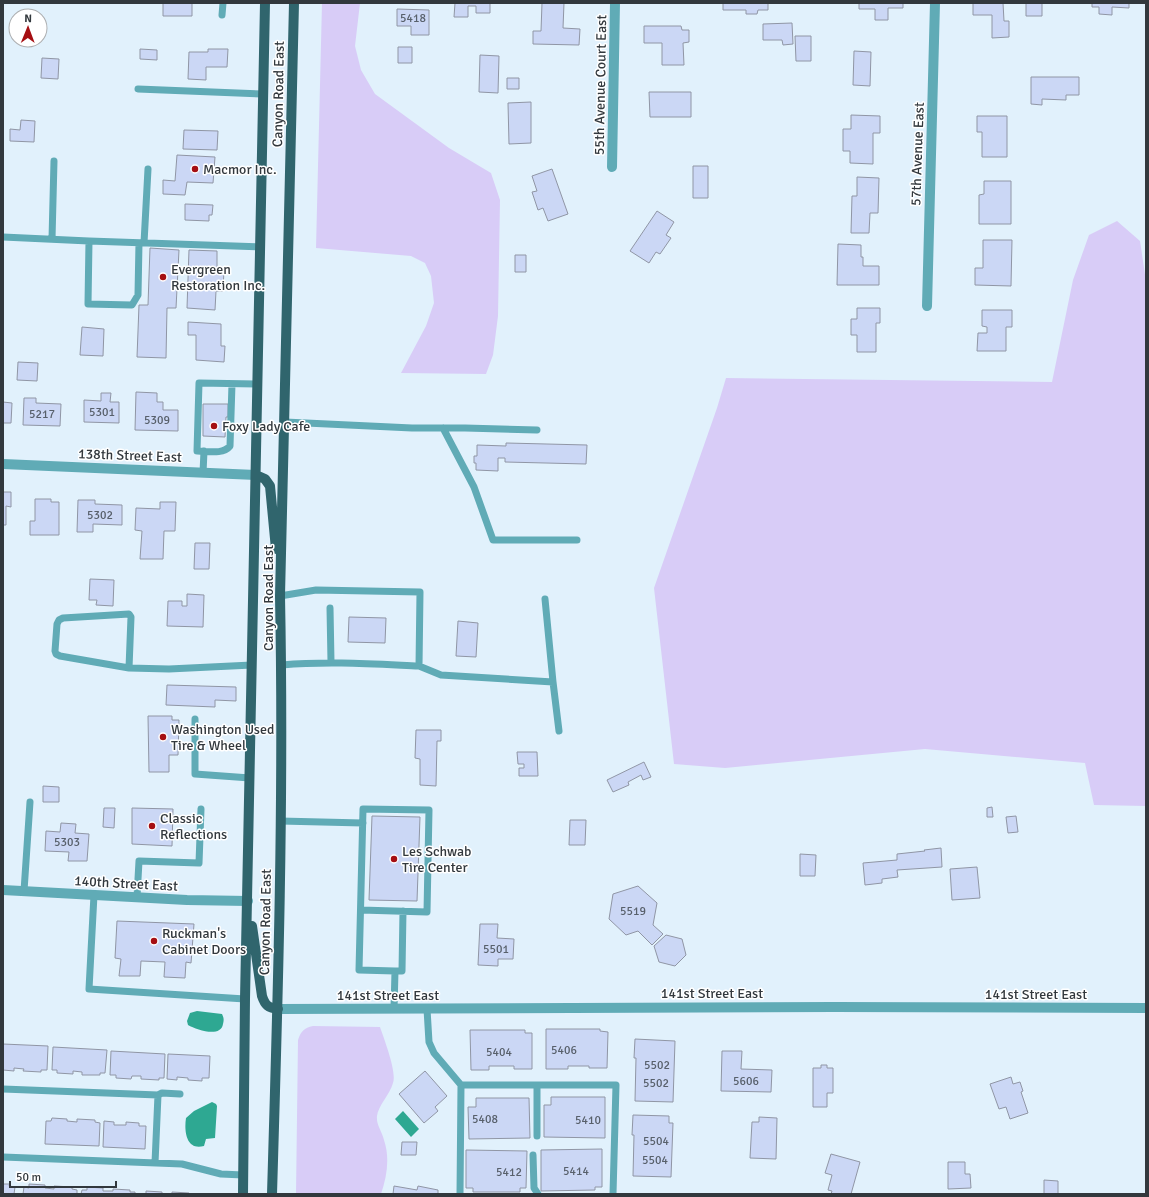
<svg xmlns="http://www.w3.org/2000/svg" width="1149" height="1197" font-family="Signika,sans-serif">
  <rect width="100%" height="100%" fill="#e1f1fc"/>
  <path fill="#d8ccf7" d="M322 3H360L355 46 361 70 375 94 449 148 491 173 500 200 498 316 493 355 486 374 401 373 426 326 434 303 431 276 425 263 411 256 316 248Z
    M1117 221 1140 241 1146 281V806L1094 805 1085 763 925 749 725 768 674 764 654 588 717 408 726 378 1052 382 1073 280 1089 235Z
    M313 1026 380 1027C384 1039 397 1072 393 1083 390 1094 378 1106 377 1116 376 1125 382 1131 384 1140 390 1158 387 1176 381 1194H296L298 1040C301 1031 304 1028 313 1026Z"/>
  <path fill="#2ea892" d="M197 1011 222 1014C224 1018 224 1020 223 1024 221 1038 197 1030 188 1025L187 1021 190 1013Z
    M212 1102 216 1104 217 1106 215 1138 206 1139 204 1146C186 1151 184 1131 186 1118L194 1111Z
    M403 1111 419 1129 411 1137 395 1119Z"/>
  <path fill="#cbd7f5" stroke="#9096a5" d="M163 3H192V16H163Z
    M455 3H490V13H476V6H468V17H454Z
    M542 3H564L563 28 580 29 579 45 533 44V31H541Z
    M723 3H768V10H758L757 14H746V10H723Z
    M859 3H903V8H888V20H875V9H859Z
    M973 3H1003L1004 21H1009V37L992 38V15H973Z
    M1026 3H1042V16H1026Z
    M1092 3H1129V8L1112 7V15L1099 14V7H1092Z
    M397 9 429 10V35H411V26H397Z
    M792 23 793 44 783 45 782 40H763V24Z
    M644 26H681L682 30H689V42L683 43 684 65H662V43H644Z
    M795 36H811V61H796Z
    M398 47H412V63H398Z
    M140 49 157 50V60L140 59Z
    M208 49H228L227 67H206V80L188 79 189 52H208Z
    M854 51 871 52 870 86 853 85Z
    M480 55 499 56 498 93 479 92Z
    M42 58 59 59 58 79 41 78Z
    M1031 77H1079V95H1066V100L1042 99V105L1031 104Z
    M507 78H519V89H507Z
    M649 92H691V117H650Z
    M531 102V143L509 144 508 103Z
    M851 115 880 116V133H873V164L850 163V151H843V129H851Z
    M977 116H1007V157H982V132H977Z
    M21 120 35 121 34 142 10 141V129L20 130Z
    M184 130 218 131 217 150 183 149Z
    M177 155 215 157 213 183 187 182 185 195 163 194V180L175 181Z
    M693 166H708V198H693Z
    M552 169 568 214 548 221 543 208 538 210 532 192 537 191 532 176Z
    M857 177 879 178 878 213H870L869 233H851L852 196H857Z
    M984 181H1011V224H979V195L984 194Z
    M185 204 213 205 212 215H209V221L185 220Z
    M657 211 674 222 666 235 671 238 660 254 656 252 649 263 630 251Z
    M983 240H1012L1011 286 975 285V268H983Z
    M838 244 861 245V257H863V266H879V285H837Z
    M150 248 179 250 176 308H167L166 358 137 357 139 305H148Z
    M189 250 217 251V269H224L223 291H216L215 310 187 308Z
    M515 255H526V272H515Z
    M857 308H880V323H876V352H857V335H851V319H857Z
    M982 310H1012V327H1006V351H977L978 333H987V327L982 326Z
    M188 322 221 324V346H225L224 362 196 360V335H188Z
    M82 327 104 329 103 356 80 355Z
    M18 362 38 363 37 381 17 380Z
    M136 392 157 393V402H163V410H178V431L135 430Z
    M101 393H111L110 402H119V423L84 422V400L101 401Z
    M24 398H36V403L61 404 60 426 23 425Z
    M3 402 12 403 11 423H3Z
    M203 404H228V417H226L225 437 203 436Z
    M506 443 587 445 586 464 505 462V458H498V471L476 470V463H474V456H477V445L506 446Z
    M3 492H11V507L6 506V525H3Z
    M35 499H51V502H59V535H30V521H35Z
    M78 500H95V504L122 505V525L93 524V532H77Z
    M160 502H176L175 531H164L163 559H140L142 531 135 530 136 508 160 509Z
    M195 543H210L209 569H194Z
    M90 579 114 580 113 606 96 605 97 600H89Z
    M187 594 204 595 203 627 167 626 168 601H182V606H187Z
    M349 617 386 618 385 643 348 642Z
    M458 621 478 623 476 657 456 656Z
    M167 685 236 687V701L215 700V707L166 705Z
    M148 716H172V720H179L178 755H169V772H149Z
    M416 730H441V741H437L436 786 420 785V759L415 758Z
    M517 752H537L538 776H519V768H524V764H518Z
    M644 762 651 777 643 780 641 775 628 782 629 785 613 792 607 780Z
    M43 786 59 787V802H43Z
    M992 807 993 817H987V808Z
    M104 808H115L114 828 103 827Z
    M132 808 173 809 172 846 132 844Z
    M372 816 420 817 417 901 369 900Z
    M1016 816 1018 832 1008 833 1006 817Z
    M570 820H586L585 845H569Z
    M61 823 76 824 75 833 89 834 87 861H68L69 852 45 851 46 831 60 832Z
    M941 848 942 867 897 870 898 877 882 879V883L865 885 863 863 897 860V854L925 851 924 850Z
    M800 854 816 855 815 876H800Z
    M977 867 980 898 952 900 950 869Z
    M638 886 657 903 653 925 663 934 652 945 638 931 626 935 609 919 613 894Z
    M117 921 194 924 191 963 186 962 185 978 164 977 165 962 141 961 140 976H119L121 959 115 958Z
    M480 924H498L497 938 514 939 513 959H498V966L478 965Z
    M666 935 682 939 686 955 675 966 659 962 654 946Z
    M546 1029H600V1031L608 1032 607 1068H589V1066H568V1069H546Z
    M470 1030H525V1033H532V1069H514V1066H489V1070H471Z
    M635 1039 675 1041 673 1102 635 1101 636 1058H634Z
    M3 1044 48 1046 47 1070H41V1072L23 1071 24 1069 14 1068V1071L3 1070Z
    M53 1047 107 1050 105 1073H100V1075H82V1072L73 1071V1074L57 1073V1070H52Z
    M111 1051 165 1054 164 1078H159V1080L141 1079V1076H132L131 1079 116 1078V1075H110Z
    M722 1051H742L741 1069 772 1070 771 1092 721 1091Z
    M168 1054 210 1056 209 1078H202V1081L188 1080V1078L177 1077V1080L167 1079Z
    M821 1065H827V1068H833V1093H827V1107H813V1068H821Z
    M425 1071 447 1096 435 1107 438 1111 424 1123 399 1094Z
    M1011 1077 1013 1084 1020 1082 1023 1091 1021 1092 1028 1113 1010 1119 1006 1107 999 1109 990 1084Z
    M551 1097H605V1138L544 1137V1105H551Z
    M476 1098H529L530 1138 469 1139 468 1107H476Z
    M633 1115 669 1116V1123H673L671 1177 633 1176 634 1135H632Z
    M759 1117 777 1118 776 1159 750 1158 752 1122H759Z
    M52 1118 67 1119V1121L77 1122V1119L95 1120V1122L100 1123 99 1146 45 1144 46 1121H51Z
    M104 1121 114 1122V1125H126V1122L139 1123V1126H146L145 1149 103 1147Z
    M402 1142H417L416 1155H401Z
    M602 1149V1187H595V1190L541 1191V1150Z
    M466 1150 527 1151 526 1188H520V1192H473V1188H466Z
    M831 1154 860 1162 851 1194H831L832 1191 828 1190 832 1175 825 1173Z
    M948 1162H965V1174H970L971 1188 948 1189Z
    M1044 1180 1058 1181V1194H1044Z
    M3 1184H10L9 1186 15 1187 14 1194H3Z
    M29 1184 45 1185V1188L54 1189V1186L72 1187V1189L77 1190V1194H23L24 1187 29 1188Z
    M394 1186 417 1190 418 1186 438 1190V1194H393Z
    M87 1187 103 1188V1191H113V1189L130 1190V1192H135V1194H81L82 1190H87Z
    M146 1191 162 1192V1194H141H146Z
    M172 1192 189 1193V1194H172Z"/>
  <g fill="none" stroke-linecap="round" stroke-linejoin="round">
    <path stroke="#60abb6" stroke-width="7" d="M222 15 223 3
      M138 89 263 94
      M3 237 89 241 260 247
      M52 239 54 161
      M89 241 88 304 132 305 138 295 139 243
      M144 243 148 169
      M232 384 230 446C223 455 207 451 197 451L199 383 258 384
      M285 422 412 428H465L537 430
      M443 428 474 487 493 540H577
      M203 473 204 451
      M280 596 316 590 420 592 419 666C373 664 328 661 282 665
      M330 608 331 662
      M419 666 441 675 553 682 545 599
      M129 668 131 617 129 614 63 618 59 620 57 624 55 651 56 654 60 656 129 668 169 669 252 665
      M553 682 559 731
      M195 719V774L250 778
      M280 821 363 823
      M24 891 30 802
      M94 895 89 989 245 999
      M137 897 139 861 199 863 201 809
      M361 910 427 912 429 810 363 809 359 970 395 971 394 1009
      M395 971H402L403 911
      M427 1009 429 1042 434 1053 461 1085 460 1194
      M461 1085H616L613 1194
      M3 1089 158 1095 155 1163
      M158 1095 162 1093 180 1094
      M537 1136V1085
      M533 1155 534 1188 538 1194
      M3 1157 182 1164 221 1174 243 1175"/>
    <path stroke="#60abb6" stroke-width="10" d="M612 167 615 3
      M927 306 935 3
      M3 464 256 475
      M3 890 187 900 248 901
      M278 1009 834 1007 1146 1008"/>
    <path stroke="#30656d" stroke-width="10" d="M256 475 265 479 270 486 276 549
      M252 926 262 996C265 1005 268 1008 278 1009
      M243 1194 245 999 265 3
      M272 1194C278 995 284 796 280 596L294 3"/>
  </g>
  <g fill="#a50e12" stroke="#fff" stroke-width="1.5">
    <circle cx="195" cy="169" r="4"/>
    <circle cx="163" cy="277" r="4"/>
    <circle cx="214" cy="426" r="4"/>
    <circle cx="163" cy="737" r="4"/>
    <circle cx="152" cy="826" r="4"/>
    <circle cx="394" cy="859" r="4"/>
    <circle cx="154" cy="941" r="4"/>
  </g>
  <g text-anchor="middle" stroke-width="3" stroke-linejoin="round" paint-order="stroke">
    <g font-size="12" fill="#58606b">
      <text x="413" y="22">5418</text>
      <text x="102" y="416">5301</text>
      <text x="42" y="418">5217</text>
      <text x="157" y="424">5309</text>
      <text x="100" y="519">5302</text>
      <text x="67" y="846">5303</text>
      <text x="633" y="915">5519</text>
      <text x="496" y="953">5501</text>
      <text x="564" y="1054">5406</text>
      <text x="499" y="1056">5404</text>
      <text x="657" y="1069">5502</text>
      <text x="746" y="1085">5606</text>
      <text x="656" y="1087">5502</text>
      <text x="485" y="1123">5408</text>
      <text x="588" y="1124">5410</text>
      <text x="656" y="1145">5504</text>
      <text x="655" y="1164">5504</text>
      <text x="576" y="1175">5414</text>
      <text x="509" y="1176">5412</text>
    </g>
    <g font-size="14" fill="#32383d" stroke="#fff">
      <text transform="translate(600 85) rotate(-89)" y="5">55th Avenue Court East</text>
      <text transform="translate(278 94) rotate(-89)" y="5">Canyon Road East</text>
      <text transform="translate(917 154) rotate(-88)" y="5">57th Avenue East</text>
      <text transform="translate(130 455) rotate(2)" y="5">138th Street East</text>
      <text transform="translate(268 598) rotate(-90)" y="5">Canyon Road East</text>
      <text transform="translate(126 883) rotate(3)" y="5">140th Street East</text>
      <text transform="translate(265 922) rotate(-89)" y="5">Canyon Road East</text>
      <text x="712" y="998">141st Street East</text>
      <text x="1036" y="999">141st Street East</text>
      <text x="388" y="1000">141st Street East</text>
    </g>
    <g font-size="14" fill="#32383d" stroke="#fff" text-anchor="start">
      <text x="203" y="174">Macmor Inc.</text>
      <text x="171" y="274">Evergreen<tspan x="171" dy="16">Restoration Inc.</tspan></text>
      <text x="222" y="431">Foxy Lady Cafe</text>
      <text x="171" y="734">Washington Used<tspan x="171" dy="16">Tire &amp; Wheel</tspan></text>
      <text x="160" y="823">Classic<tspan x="160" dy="16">Reflections</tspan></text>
      <text x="402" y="856">Les Schwab<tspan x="402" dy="16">Tire Center</tspan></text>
      <text x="162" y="938">Ruckman's<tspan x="162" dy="16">Cabinet Doors</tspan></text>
    </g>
  </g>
  <rect width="1149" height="1197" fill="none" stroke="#32383d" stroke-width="8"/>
  <g transform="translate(28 28) rotate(1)"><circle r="19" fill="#ffffff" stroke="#adafb1"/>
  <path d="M0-3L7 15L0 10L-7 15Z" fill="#a50e12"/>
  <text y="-6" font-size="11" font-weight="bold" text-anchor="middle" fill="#32383d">N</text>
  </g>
  <path d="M10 1181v6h106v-6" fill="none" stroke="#32383d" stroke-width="2"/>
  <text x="16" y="1181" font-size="12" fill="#32383d" stroke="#ffffff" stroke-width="3" paint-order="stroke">50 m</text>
</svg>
